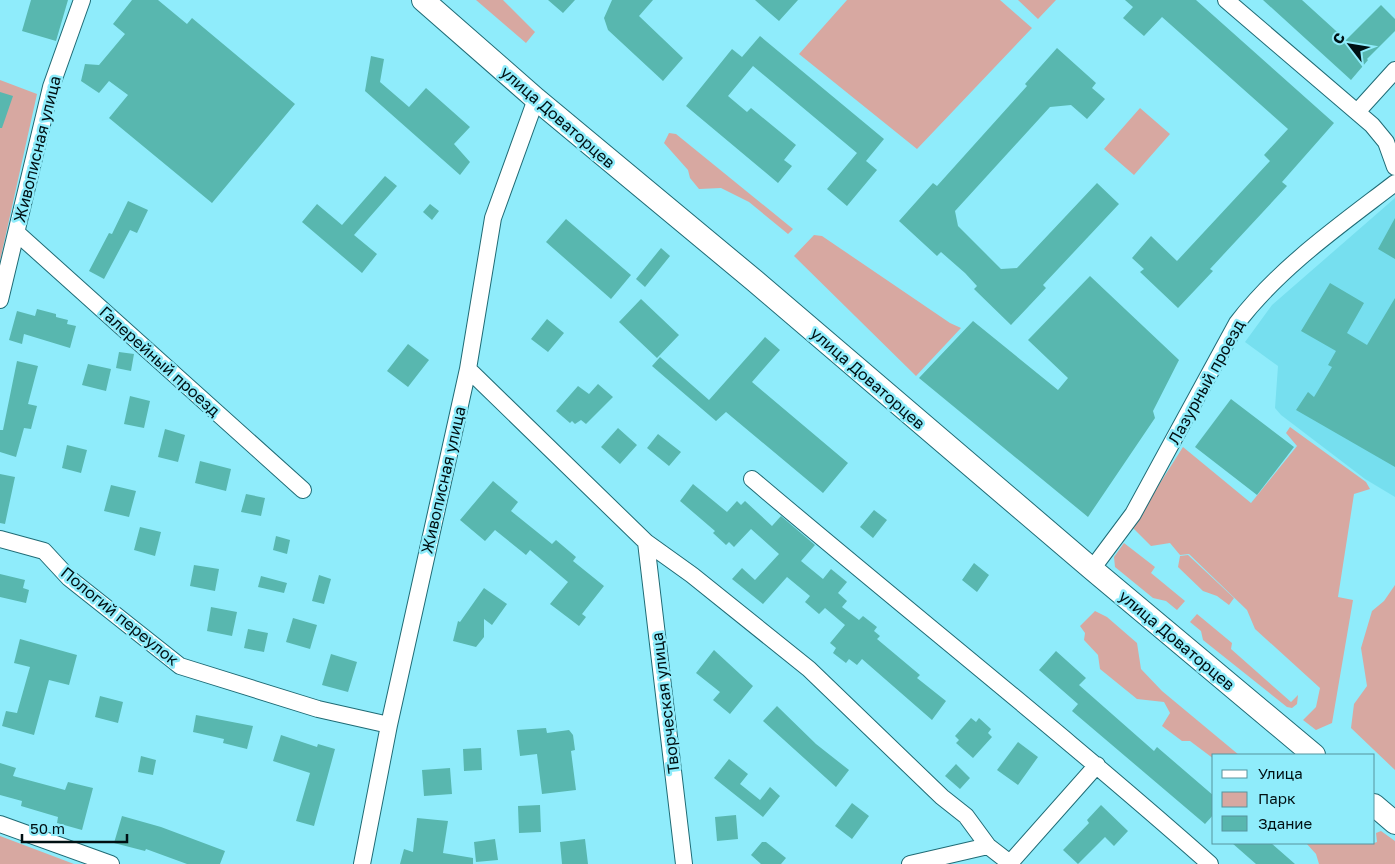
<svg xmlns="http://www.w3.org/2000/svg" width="1395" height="864" font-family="'Golos Text',sans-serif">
  <rect width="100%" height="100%" fill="#8fecfb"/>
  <path fill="#76dfef" d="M1395 198V497L1365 479 1281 415 1275 408 1278 366 1245 342 1272 305Z"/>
  <path fill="#d7a8a1" d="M476 0H503L535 32 526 43Z
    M847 0H1000L1032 28 917 149 799 54Z
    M1018 0H1056L1038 19Z
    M0 80 37 94 0 261Z
    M1140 108 1170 134 1134 175 1104 149Z
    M669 133 676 134 793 229 788 234 749 202 721 188 699 189 690 178 688 170 664 143Z
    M814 235 822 236 950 323 961 328 916 376 794 256Z
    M1290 427 1366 482 1370 489 1354 494 1338 597 1353 600 1332 723 1316 730 1303 720 1316 707 1320 688 1255 629 1247 610 1189 554 1180 555 1170 543 1151 546 1132 527 1183 447 1251 503 1297 446 1286 433Z
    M1124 543 1155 567 1151 573 1185 601 1177 610 1166 601 1153 598 1115 567 1114 557Z
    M1188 555 1234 598 1229 605 1217 596 1203 591 1178 567 1180 556Z
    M1395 585V770L1351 728 1354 704 1367 686 1361 648 1372 611 1384 601Z
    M1095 611 1107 617 1137 643 1141 669 1162 691 1239 755H1214V759L1190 741H1182L1162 726 1170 713 1164 702 1137 699 1100 669 1098 655 1084 640 1085 633 1080 626Z
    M1197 614 1232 643 1231 649 1291 702 1298 695 1297 704 1292 708 1287 707 1203 640 1201 631 1190 622Z
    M1381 831 1395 841V864H1319L1316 854 1306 843H1374L1377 842 1376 833Z
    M0 836 74 864H0Z"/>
  <path fill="#58b7af" d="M31 0H68L56 41 22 31Z
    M132 0H158L187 24 192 18 295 104 212 203 109 118 128 95 109 81 99 93 81 81 85 64 99 65 125 34 113 24Z
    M548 0H575L563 13Z
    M612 0H653L639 16 683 58 663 81 608 30 604 18Z
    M755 0H798L779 21Z
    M1125 0H1196L1334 123 1282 182 1287 186 1210 269 1213 271 1178 308 1140 272 1144 269 1132 258 1151 236 1177 261 1270 161 1264 155 1288 129 1162 17 1144 36 1123 18 1133 7Z
    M1263 0H1302L1346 40 1381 5 1395 19V31L1367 59 1368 60 1351 80Z
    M760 36 884 139 866 161 877 170 847 206 827 189 857 153 753 66 728 96 747 112 751 108 796 145 784 160 792 166 778 183 686 106 732 49 742 57Z
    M1057 48 1096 83 1092 88 1105 99 1087 119 1071 105 1050 107 955 211 958 226 1001 269 1017 268 1097 183 1119 204 1043 285 1046 288 1011 325 974 289 977 286 965 273 941 252 937 256 899 221 933 183 937 186 1027 86 1025 84Z
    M371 56 384 59 380 82 409 107 426 88 470 127 454 144 470 162 460 175 365 91Z
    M0 92 13 96 2 128H0Z
    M385 176 397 186 354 235 377 254 362 273 302 222 317 204 342 225Z
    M128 201 148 210 137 233 130 230 104 279 89 271 109 233 112 234Z
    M430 204 439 211 432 220 423 212Z
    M1395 218V259L1378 249Z
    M566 219 631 275 611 299 546 242Z
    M661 248 670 256 645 287 636 279Z
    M1090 276 1179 360 1153 411 1155 418 1088 517 919 378 973 321 1058 390 1068 378 1028 340Z
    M1330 283 1364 303 1347 333 1367 345 1395 298V467L1296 410 1308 392 1314 397 1332 367 1328 365 1336 351 1301 331Z
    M641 299 679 335 657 358 619 322Z
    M37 309 56 314V317L68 320 67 324 76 326 70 348 24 334 22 344 9 340 17 311 35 316Z
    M547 319 564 333 548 352 531 339Z
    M765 337 780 350 752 382 848 463 823 493 726 412 716 421 652 366 660 357 709 400Z
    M408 344 429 360 408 387 387 371Z
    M119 352 134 354 131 371 116 368Z
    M17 361 38 366 28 404 37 406 31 429 24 428 16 457 0 452V430H3Z
    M88 364 111 369 106 391 82 385Z
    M598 384 613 397 586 424 581 420 575 424 572 421 570 423 556 411 578 386 589 394Z
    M130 396 150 401 144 428 124 424Z
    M1231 399 1294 447 1257 495 1195 447Z
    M618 428 637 445 620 464 601 447Z
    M165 429 185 435 178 462 158 457Z
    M658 434 681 452 669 466 647 448Z
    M67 445 87 450 81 473 62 468Z
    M200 461 231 469 226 491 195 483Z
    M0 474 15 477 5 524 0 523Z
    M493 481 518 502 511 511 552 544 556 540 576 557 573 561 604 586 582 614 586 617 579 626 550 604 568 582 530 550 526 555 495 530 485 541 460 520Z
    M693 484 727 512 737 501 741 505 745 501 772 526 781 516 815 545 801 561 823 579 831 569 847 582 838 593 847 601 842 607 859 620 863 616 877 627 874 631 880 636 877 639 920 675 917 678 946 701 932 720 862 659 857 665 849 659 846 663 833 653 836 648 830 643 845 625 825 608 819 614 805 602 810 596 787 577 763 604 732 579 742 568 755 580 779 554 751 529 734 547 729 542 726 545 713 533 715 531 680 501Z
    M111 485 136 491 129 517 104 511Z
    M246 494 265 498 261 516 241 512Z
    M874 510 887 520 873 538 860 527Z
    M140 527 161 532 155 556 134 550Z
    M276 536 290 540 287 554 273 550Z
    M974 563 989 575 977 592 962 580Z
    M194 565 219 569 215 591 190 586Z
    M0 574 25 580 23 588 29 590 26 603 0 597Z
    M319 575 331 579 324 604 312 601Z
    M261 576 287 583 284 593 258 587Z
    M484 588 507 604 492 625 484 619V637L476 647 453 641 458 621 460 622Z
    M211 607 237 612 232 636 207 631Z
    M293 618 317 625 310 649 286 642Z
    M248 629 268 633 264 652 244 648Z
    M20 639 77 655 69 685 49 680 34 735 2 726 6 711 17 713 30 667 14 663Z
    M714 650 753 686 730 714 713 700 720 692 696 673Z
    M1056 651 1086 678 1079 685 1154 751 1157 747 1214 796V814L1205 824 1072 711 1078 704 1039 670Z
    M331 654 357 662 348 692 322 685Z
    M100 696 123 702 118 723 95 717Z
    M777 706 816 744 849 770 836 787 763 721Z
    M196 715 253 726 247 749 223 743 224 739 193 732Z
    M971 718 976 722 979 718 991 729 988 733 992 737 973 758 956 743 959 740 955 736Z
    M546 728 547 733 569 730 573 735 575 750 571 751 576 790 542 794 537 754 520 756 517 730Z
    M281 735 317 747 318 744 335 749 314 826 296 821 310 773 273 761Z
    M1018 742 1038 757 1018 785 997 770Z
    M481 748 482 770 464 771 463 749Z
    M141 756 156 760 153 775 138 772Z
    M729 759 748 774 740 784 760 800 770 787 780 796 763 817 714 778Z
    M0 763 16 768 13 776 65 790 68 782 93 788 82 830 57 823 58 817 21 806 22 801 0 795Z
    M956 764 970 778 960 789 945 776Z
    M450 768 452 794 424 796 422 770Z
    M852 803 869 816 852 839 835 826Z
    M540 805 541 832 519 833 518 806Z
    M1101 805 1128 831 1114 846 1105 837 1078 864 1063 850 1089 823 1087 820Z
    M736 815 738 839 717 841 715 817Z
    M122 816 161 827 225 851 220 864H187L146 849 145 851 114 843Z
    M417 818 448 821 443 853 473 858V864H400L404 849 413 852Z
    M495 839 498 860 476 862 474 842Z
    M585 839 588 864H562L560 842Z
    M762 842H766L786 858 781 864H761L751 855Z
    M1232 843H1271L1295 864H1256Z"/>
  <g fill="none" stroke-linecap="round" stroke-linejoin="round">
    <defs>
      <path id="minor" d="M1226 0 1372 125 1386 142 1395 167
        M1357 112 1395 70
        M17 233 303 490
        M0 300 51 87 82 0
        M468 369 646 542 692 575 809 669 942 797 966 816 988 846 1010 863 1097 765
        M752 479C904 608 1061 732 1210 864
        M0 539 44 551 69 578 180 666 318 709 389 725
        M646 542 684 864
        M1092 569 1133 514 1237 323C1280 267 1339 226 1395 183
        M0 824 111 864
        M362 864 389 725 468 369 493 218 536 99
        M910 864 988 846"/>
      <path id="secondary" d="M423 0 536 99 755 281 1092 569 1314 755
        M1374 805 1395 823"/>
    </defs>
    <use href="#minor" stroke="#1f6b75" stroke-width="18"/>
    <use href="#secondary" stroke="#1f6b75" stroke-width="24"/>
    <use href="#minor" stroke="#fff" stroke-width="16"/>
    <use href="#secondary" stroke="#fff" stroke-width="22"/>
  </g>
  <g text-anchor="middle" stroke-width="5" stroke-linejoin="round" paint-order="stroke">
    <g font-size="16" fill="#001013" stroke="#8fecfb">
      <text transform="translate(558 117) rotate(41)" y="6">улица Доваторцев</text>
      <text transform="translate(37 149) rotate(-76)" y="6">Живописная улица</text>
      <text transform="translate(160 361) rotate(42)" y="6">Галерейный проезд</text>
      <text transform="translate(868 378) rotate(41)" y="6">улица Доваторцев</text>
      <text transform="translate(1206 382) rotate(-61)" y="6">Лазурный проезд</text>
      <text transform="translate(443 480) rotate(-77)" y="6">Живописная улица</text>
      <text transform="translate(120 616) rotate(39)" y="6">Пологий переулок</text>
      <text transform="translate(1177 640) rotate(40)" y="6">улица Доваторцев</text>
      <text transform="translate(665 703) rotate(-97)" y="6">Творческая улица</text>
    </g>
  </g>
  <rect x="1212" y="754" width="162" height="90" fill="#8fecfb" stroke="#56949e"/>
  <rect x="1222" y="770" width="25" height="8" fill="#ffffff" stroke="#56949e"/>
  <text x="1258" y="779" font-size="15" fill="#001013">Улица</text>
  <rect x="1222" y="792" width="25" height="15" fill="#d7a8a1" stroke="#56949e"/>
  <text x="1258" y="804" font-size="15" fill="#001013">Парк</text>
  <rect x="1222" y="816" width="25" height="15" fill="#58b7af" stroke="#56949e"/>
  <text x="1258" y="829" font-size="15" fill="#001013">Здание</text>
  <g transform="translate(1350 45) rotate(301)" stroke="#8fecfb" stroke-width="4" paint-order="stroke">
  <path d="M0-4L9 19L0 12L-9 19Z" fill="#001013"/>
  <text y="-8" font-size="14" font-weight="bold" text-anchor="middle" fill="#001013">С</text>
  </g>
  <path d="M22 834v8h105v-8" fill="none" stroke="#001013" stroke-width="2.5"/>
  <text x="30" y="834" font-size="15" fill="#001013" stroke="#8fecfb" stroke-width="4" paint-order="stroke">50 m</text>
</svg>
